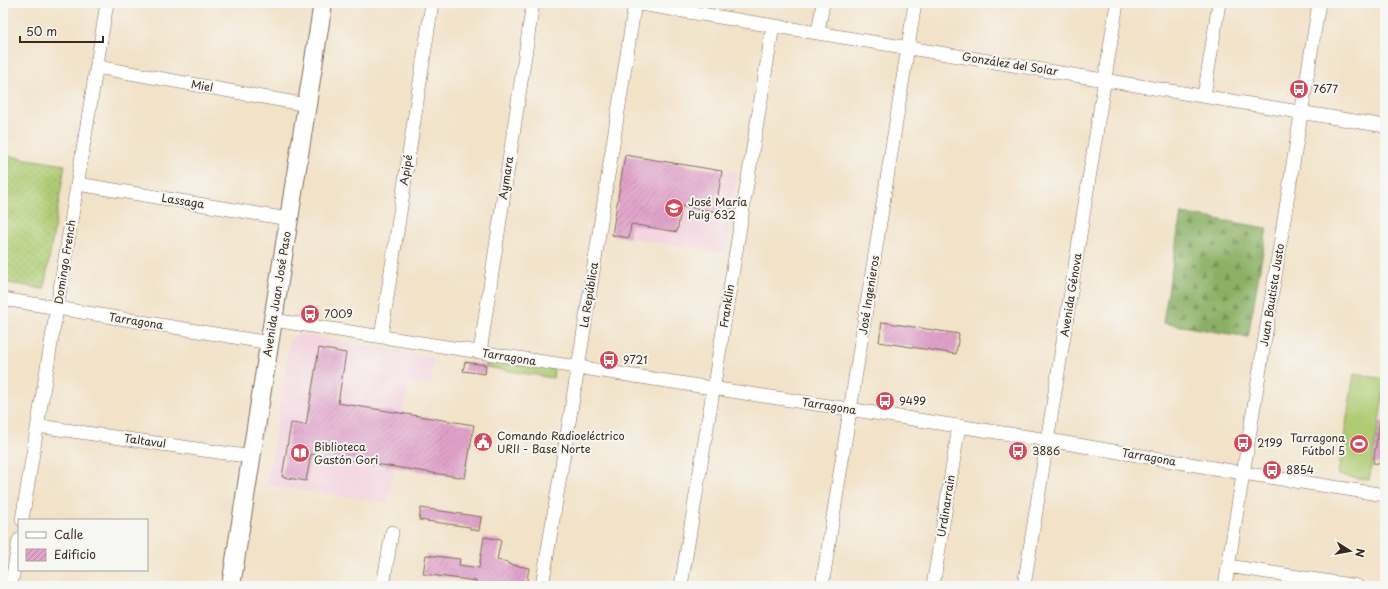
<svg xmlns="http://www.w3.org/2000/svg" width="1388" height="589" font-family="'Playpen Sans',sans-serif">
  <defs>
    <pattern id="grass-dots" width="8" height="8" patternUnits="userSpaceOnUse"><rect width="8" height="8" fill="#afcc73"/><path d="M2 2h.1M6 6h.1" fill="none" stroke="#97af63" stroke-width="1.8" stroke-linecap="round"/></pattern>
    <pattern id="forest-firs" width="22" height="20" patternUnits="userSpaceOnUse"><rect width="22" height="20" fill="#8bb065"/><path d="M5 1l3.5 6h-7zM16 11l3.5 6h-7z" fill="#738f53"/></pattern>
    <pattern id="park-crowns" width="20" height="18" patternUnits="userSpaceOnUse"><rect width="20" height="18" fill="#afcc73"/><path d="M2 6a3 3 0 1 1 6 0M12 15a3 3 0 1 1 6 0" fill="none" stroke="#97af63"/></pattern>
    <pattern id="building-hatch" width="6" height="6" patternUnits="userSpaceOnUse"><rect width="6" height="6" fill="#e2a3cb"/><path d="M-1 1l2-2M0 6l6-6M5 7l2-2" fill="none" stroke="#b885a4"/></pattern>
  </defs>
  <rect width="100%" height="100%" fill="#f6f6f2"/>
  <filter id="ink" filterUnits="userSpaceOnUse"><feTurbulence type="fractalNoise" baseFrequency=".025" numOctaves="2"/><feDisplacementMap in="SourceGraphic" scale="8" xChannelSelector="R" yChannelSelector="G"/><feConvolveMatrix kernelMatrix="1 2 1 2 8 2 1 2 1" color-interpolation-filters="sRGB"/></filter>
  <filter id="wash" filterUnits="userSpaceOnUse"><feTurbulence type="fractalNoise" baseFrequency=".012" numOctaves="4" result="noise"/><feDisplacementMap in="SourceGraphic" scale="16" xChannelSelector="R" yChannelSelector="G"/><feGaussianBlur stdDeviation="0.9" result="paint"/><feColorMatrix in="noise" values="0 0 0 0 0 0 0 0 0 0 0 0 0 0 0 0 0 1.4 0 .05"/><feComposite in="paint" operator="in"/></filter>
  <g filter="url(#wash)">
    <rect width="100%" height="100%" fill="#f2e2c8"/>
    <path fill="#f4cfdd" d="M625 155 737 173 725 253 612 235Z
      M298 334 434 358 431 385 408 382 388 503 267 485 290 340Z"/>
    <path fill="url(#grass-dots)" stroke="#757b48" d="M3 155 65 165 44 289 3 282Z"/>
    <path fill="url(#forest-firs)" stroke="#636d42" d="M1181 213 1267 228 1248 337 1163 323Z"/>
    <path fill="url(#park-crowns)" stroke="#757b48" d="M487 359 554 369 553 378 486 367Z"/>
    <path fill="#afcc73" stroke="#757b48" d="M1354 374 1385 379V386L1369 480 1338 475Z"/>
    <g id="blocks">
      <path fill="url(#building-hatch)" d="M625 155 722 171 717 201 733 203 731 214 682 206 677 232 631 224 629 238 612 235Z
        M882 322 959 334 956 354 879 342Z
        M319 348 346 353 338 403 474 425 465 478 311 454 306 481 282 477 291 423 306 425Z
        M465 362 486 365 485 374 463 371Z
        M1380 421 1385 422V464L1373 463Z
        M421 508 481 517 479 531 470 529V527L419 520Z
        M484 537 501 540 497 560 508 562V564L529 568 526 586H476V581L423 574 426 555 460 559 459 565 479 568Z"/>
    </g>
  </g>
  <g filter="url(#ink)">
    <use href="#blocks" fill-opacity="0" stroke="#7b6a5a" stroke-width="1"/>
    <g fill="none" stroke-linecap="round" stroke-linejoin="round">
      <defs>
        <path id="street" d="M634 3 1385 126
          M818 33 823 3
          M97 67 307 105
          M1204 96 1219 3
          M78 184 289 219
          M3 299 270 343
          M273 320 1048 440 1243 473 1385 495
          M381 337 432 3
          M480 352 533 3
          M38 426 252 457
          M22 520 107 3
          M1228 566 1357 586
          M11 586 19 540
          M383 586 392 532
          M542 586 578 368 635 3
          M681 586 773 26
          M822 586 915 3
          M933 586 959 426
          M1024 586 1117 3
          M1225 586 1319 3"/>
        <path id="secondary" d="M231 586 323 3"/>
      </defs>
      <use href="#street" stroke="#7b6a5a" stroke-width="14"/>
      <use href="#secondary" stroke="#7b6a5a" stroke-width="20"/>
      <use href="#street" stroke="#fff" stroke-width="13"/>
      <use href="#secondary" stroke="#fff" stroke-width="18"/>
    </g>
  </g>
  <defs>
    <symbol id="bus-disc" viewBox="-11 -11 22 22"><circle r="9.5" fill="#d1495b" stroke="#f6f6f2"/><path d="M-5-6H5V4H4V6H2V4H-2V6H-4V4H-5ZM-3.5-4V0h7V-4ZM-3.5 1.2v1.5H-2V1.2ZM2 1.2v1.5H3.5V1.2Z" fill="#fff"/></symbol>
    <symbol id="school-disc" viewBox="-11 -11 22 22"><circle r="9.5" fill="#d1495b" stroke="#f6f6f2"/><path d="M0-5L7-2L0 1L-7-2ZM-4 1L0 2.5L4 1V4Q0 6-4 4Z" fill="#fff"/></symbol>
    <symbol id="civic-disc" viewBox="-11 -11 22 22"><circle r="9.5" fill="#d1495b" stroke="#f6f6f2"/><path d="M-.6-6.5H3V-4.5H.6V-3L4-1V1h2V6H-6V1h2V-1L-.6-3ZM-1.2 2.5V6h2.4V2.5Z" fill="#fff"/></symbol>
    <symbol id="stadium-disc" viewBox="-11 -11 22 22"><circle r="9.5" fill="#d1495b" stroke="#f6f6f2"/><path d="M0-5a6.5 5 0 1 0 0 10a6.5 5 0 1 0 0-10ZM-3.5-1.8h7v3.6h-7Z" fill="#fff"/></symbol>
    <symbol id="library-disc" viewBox="-11 -11 22 22"><circle r="9.5" fill="#d1495b" stroke="#f6f6f2"/><path d="M-6-4Q-3-5.5-.7-3.5V5Q-3 3-6 4ZM6-4Q3-5.5 .7-3.5V5Q3 3 6 4Z" fill="#fff"/></symbol>
  </defs>
  <g fill-rule="evenodd">
    <use href="#bus-disc" x="1288" y="78" width="22" height="22"/>
    <use href="#school-disc" x="663" y="197" width="22" height="22"/>
    <use href="#bus-disc" x="299" y="303" width="22" height="22"/>
    <use href="#bus-disc" x="598" y="349" width="22" height="22"/>
    <use href="#bus-disc" x="874" y="390" width="22" height="22"/>
    <use href="#civic-disc" x="472" y="431" width="22" height="22"/>
    <use href="#bus-disc" x="1232" y="432" width="22" height="22"/>
    <use href="#stadium-disc" x="1348" y="433" width="22" height="22"/>
    <use href="#bus-disc" x="1007" y="440" width="22" height="22"/>
    <use href="#library-disc" x="289" y="442" width="22" height="22"/>
    <use href="#bus-disc" x="1261" y="459" width="22" height="22"/>
  </g>
  <g text-anchor="middle" stroke-width="4" stroke-linejoin="round" paint-order="stroke">
    <g font-size="11" fill="#3b2a1e" stroke="#f6f6f2">
      <text transform="translate(1010 64) rotate(9)" y="4">González del Solar</text>
      <text transform="translate(202 86) rotate(10)" y="4">Miel</text>
      <text transform="translate(406 170) rotate(-81)" y="4">Apipé</text>
      <text transform="translate(506 178) rotate(-81)" y="4">Aymara</text>
      <text transform="translate(183 201) rotate(9)" y="4">Lassaga</text>
      <text transform="translate(65 262) rotate(-81)" y="4">Domingo French</text>
      <text transform="translate(277 294) rotate(-81)" y="4">Avenida Juan José Paso</text>
      <text transform="translate(589 295) rotate(-81)" y="4">La República</text>
      <text transform="translate(869 295) rotate(-81)" y="4">José Ingenieros</text>
      <text transform="translate(1071 295) rotate(-81)" y="4">Avenida Génova</text>
      <text transform="translate(1272 295) rotate(-81)" y="4">Juan Bautista Justo</text>
      <text transform="translate(727 306) rotate(-81)" y="4">Franklin</text>
      <text transform="translate(136 321) rotate(9)" y="4">Tarragona</text>
      <text transform="translate(509 357) rotate(9)" y="4">Tarragona</text>
      <text transform="translate(829 406) rotate(9)" y="4">Tarragona</text>
      <text transform="translate(145 441) rotate(8)" y="4">Taltavul</text>
      <text transform="translate(1149 457) rotate(10)" y="4">Tarragona</text>
      <text transform="translate(946 506) rotate(-81)" y="4">Urdinarrain</text>
    </g>
    <g font-size="11" fill="#3b2a1e" stroke="#f6f6f2" text-anchor="start">
      <text x="1313" y="93">7677</text>
      <text x="688" y="206">José María<tspan x="688" dy="13">Puig 632</tspan></text>
      <text x="324" y="318">7009</text>
      <text x="623" y="364">9721</text>
      <text x="899" y="405">9499</text>
      <text x="497" y="440">Comando Radioeléctrico<tspan x="497" dy="13">URII - Base Norte</tspan></text>
      <text x="1345" y="442" text-anchor="end">Tarragona<tspan x="1345" dy="13">Fútbol 5</tspan></text>
      <text x="1257" y="447">2199</text>
      <text x="314" y="451">Biblioteca<tspan x="314" dy="13">Gastón Gori</tspan></text>
      <text x="1032" y="455">3886</text>
      <text x="1286" y="474">8854</text>
    </g>
  </g>
  <rect width="1388" height="589" fill="none" stroke="#f6f6f2" stroke-width="16"/>
  <rect x="18" y="519" width="130" height="52" fill="#f6f6f2" stroke="#aba49d"/>
  <rect x="26" y="532" width="20" height="6" fill="#ffffff" stroke="#aba49d"/>
  <text x="54" y="539" font-size="12" fill="#3b2a1e">Calle</text>
  <rect x="26" y="549" width="20" height="12" fill="url(#building-hatch)" stroke="#aba49d"/>
  <text x="54" y="559" font-size="12" fill="#3b2a1e">Edificio</text>
  <g transform="translate(1350 551) rotate(101)" stroke="#f6f6f2" stroke-width="3" paint-order="stroke">
  <path d="M0-3L7 15L0 10L-7 15Z" fill="#3b2a1e"/>
  <text y="-6" font-size="11" font-weight="bold" text-anchor="middle" fill="#3b2a1e">N</text>
  </g>
  <path d="M20 36v6h83v-6" fill="none" stroke="#3b2a1e" stroke-width="2"/>
  <text x="26" y="36" font-size="12" fill="#3b2a1e" stroke="#f6f6f2" stroke-width="3" paint-order="stroke">50 m</text>
</svg>
